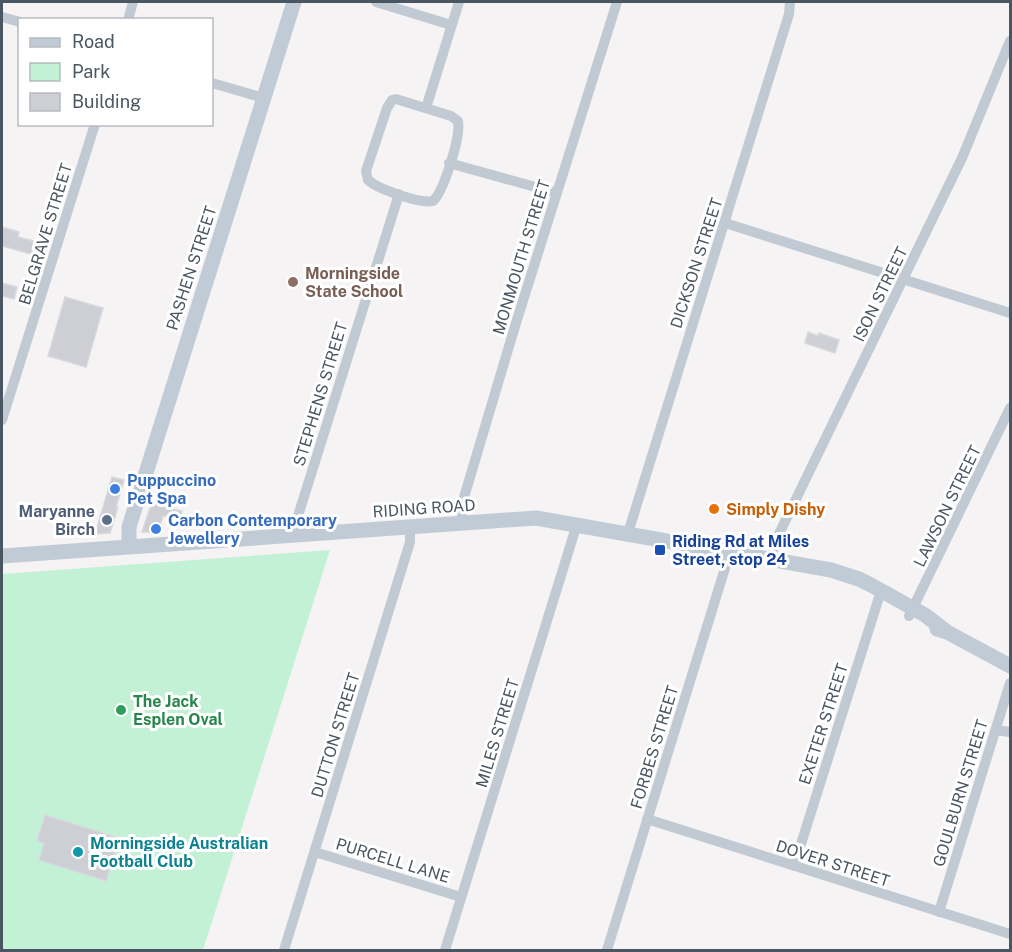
<svg xmlns="http://www.w3.org/2000/svg" width="1012" height="952" font-family="'Public Sans',sans-serif">
  <rect width="100%" height="100%" fill="#f5f3f3"/>
  <path fill="#c3f1d5" d="M330 550 203 950H2V574Z"/>
  <path fill="#cdcfd5" stroke="#d7d9de" stroke-width="1.5" d="M2 227 19 232 18 237 34 241 31 254 2 246Z
    M2 283 17 287 14 299 2 296Z
    M65 297 103 308 86 367 48 356Z
    M808 332 818 336 819 333 839 340 835 353 805 343Z
    M112 477 124 480 116 507H118L110 533 95 534Z
    M153 499 166 503 165 507 182 511 180 519H176L163 516 158 532H142Z
    M45 815 119 838 106 881 39 860 44 843 37 841Z"/>
  <g fill="none" stroke-linecap="round" stroke-linejoin="round">
    <path stroke="#c1cad2" stroke-width="10" d="M376 2 451 25
      M2 17 20 22
      M128 20 133 2
      M212 83 264 98
      M396 99 451 116 458 121C461 136 444 191 433 201 420 204 378 189 368 180L366 171 387 108 392 100Z
      M426 108 459 2
      M449 163 557 193
      M725 223 1010 313
      M2 420 95 124
      M462 523V504L516 323 617 2
      M628 533 789 14 790 2
      M292 535 399 194
      M771 559 776 540 962 158 1010 41
      M909 616 1010 408
      M996 730 1010 732
      M647 819 1010 934
      M315 852 461 897
      M794 866 881 591
      M939 912 1010 683
      M284 950 410 542V527
      M445 950 577 524
      M607 950 730 552"/>
    <path stroke="#c1cbd6" stroke-width="15" d="M129 547V527L294 2
      M2 556 536 518 831 570 859 579 871 585 925 615 947 632
      M937 629 947 632 1010 666"/>
  </g>
  <circle fill="#8d6e63" stroke="#fff" stroke-width="2" cx="293" cy="282" r="6"/>
  <g fill="#3f7fe0" stroke="#fff" stroke-width="2">
    <circle cx="115" cy="489" r="6"/>
    <circle cx="156" cy="529" r="6"/>
  </g>
  <circle fill="#e8710a" stroke="#fff" stroke-width="2" cx="714" cy="509" r="6"/>
  <circle fill="#5c6f8a" stroke="#fff" stroke-width="2" cx="107" cy="520" r="6"/>
  <rect fill="#1a4fb4" stroke="#fff" stroke-width="2" x="654" y="544" width="12" height="12" rx="3"/>
  <circle fill="#2e9e5b" stroke="#fff" stroke-width="2" cx="121" cy="710" r="6"/>
  <circle fill="#0f9aa8" stroke="#fff" stroke-width="2" cx="78" cy="852" r="6"/>
  <g text-anchor="middle" stroke-width="6" stroke-linejoin="round" paint-order="stroke">
    <g font-size="16" fill="#4a5661" stroke="#fff">
      <text transform="translate(45 234) rotate(-73)" y="6">BELGRAVE STREET</text>
      <text transform="translate(521 257) rotate(-73)" y="6">MONMOUTH STREET</text>
      <text transform="translate(696 263) rotate(-72)" y="6">DICKSON STREET</text>
      <text transform="translate(191 268) rotate(-72)" y="6">PASHEN STREET</text>
      <text transform="translate(880 294) rotate(-64)" y="6">ISON STREET</text>
      <text transform="translate(320 394) rotate(-73)" y="6">STEPHENS STREET</text>
      <text transform="translate(947 506) rotate(-64)" y="6">LAWSON STREET</text>
      <text transform="translate(424 508) rotate(-4)" y="6">RIDING ROAD</text>
      <text transform="translate(823 724) rotate(-72)" y="6">EXETER STREET</text>
      <text transform="translate(497 733) rotate(-73)" y="6">MILES STREET</text>
      <text transform="translate(335 735) rotate(-73)" y="6">DUTTON STREET</text>
      <text transform="translate(654 747) rotate(-73)" y="6">FORBES STREET</text>
      <text transform="translate(960 793) rotate(-73)" y="6">GOULBURN STREET</text>
      <text transform="translate(393 860) rotate(17)" y="6">PURCELL LANE</text>
      <text transform="translate(833 863) rotate(18)" y="6">DOVER STREET</text>
    </g>
    <g font-size="16" font-weight="bold" fill="#785e54" stroke="#fff" text-anchor="start">
      <text x="305" y="279">Morningside<tspan x="305" dy="18">State School</tspan></text>
    </g>
    <g font-size="16" font-weight="bold" fill="#366cbe" stroke="#fff" text-anchor="start">
      <text x="127" y="486">Puppuccino<tspan x="127" dy="18">Pet Spa</tspan></text>
      <text x="168" y="526">Carbon Contemporary<tspan x="168" dy="18">Jewellery</tspan></text>
    </g>
    <g font-size="16" font-weight="bold" fill="#c56008" stroke="#fff" text-anchor="start">
      <text x="726" y="515">Simply Dishy</text>
    </g>
    <g font-size="16" font-weight="bold" fill="#4e5e75" stroke="#fff" text-anchor="end">
      <text x="95" y="517">Maryanne<tspan x="95" dy="18">Birch</tspan></text>
    </g>
    <g font-size="16" font-weight="bold" fill="#164399" stroke="#fff" text-anchor="start">
      <text x="672" y="547">Riding Rd at Miles<tspan x="672" dy="18">Street, stop 24</tspan></text>
    </g>
    <g font-size="16" font-weight="bold" fill="#27864d" stroke="#fff" text-anchor="start">
      <text x="133" y="707">The Jack<tspan x="133" dy="18">Esplen Oval</tspan></text>
    </g>
    <g font-size="16" font-weight="bold" fill="#0d838f" stroke="#fff" text-anchor="start">
      <text x="90" y="849">Morningside Australian<tspan x="90" dy="18">Football Club</tspan></text>
    </g>
  </g>
  <rect width="1012" height="952" fill="none" stroke="#4a5661" stroke-width="6"/>
  <rect x="18" y="18" width="195" height="108" fill="#ffffff" stroke="#b7bbc0" stroke-width="1.5"/>
  <rect x="30" y="38" width="30" height="9" fill="#c1cbd6" stroke="#b7bbc0" stroke-width="1.5"/>
  <text x="72" y="48" font-size="18" fill="#4a5661">Road</text>
  <rect x="30" y="63" width="30" height="18" fill="#c3f1d5" stroke="#b7bbc0" stroke-width="1.5"/>
  <text x="72" y="78" font-size="18" fill="#4a5661">Park</text>
  <rect x="30" y="93" width="30" height="18" fill="#cdcfd5" stroke="#b7bbc0" stroke-width="1.5"/>
  <text x="72" y="108" font-size="18" fill="#4a5661">Building</text>
</svg>
